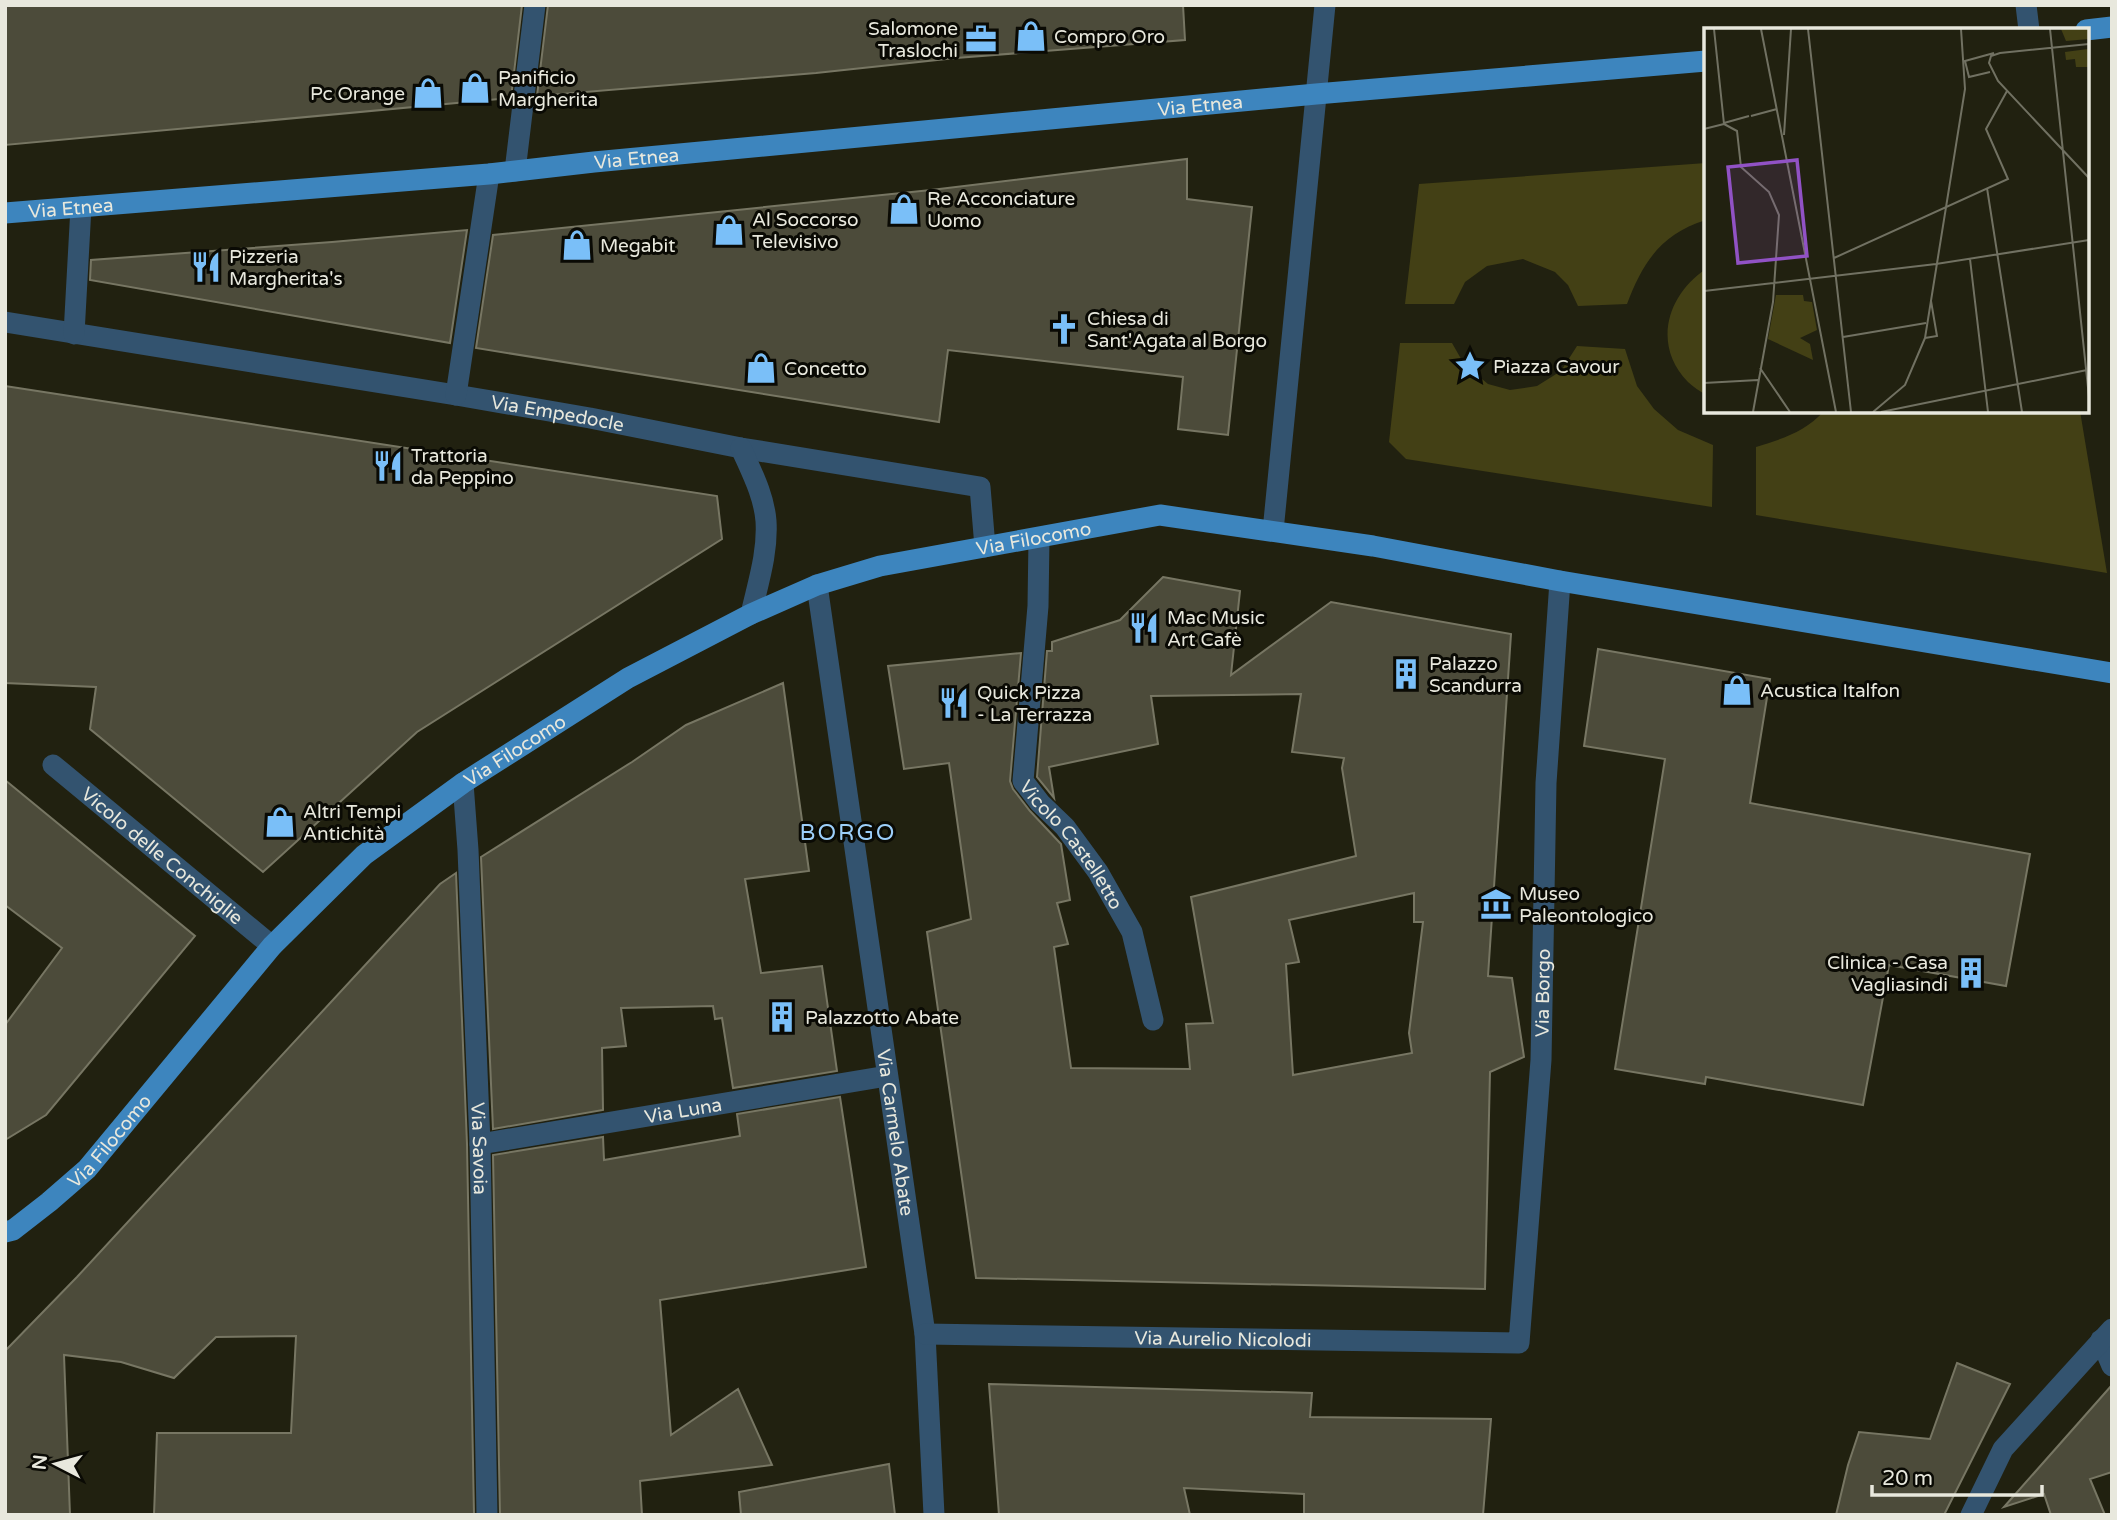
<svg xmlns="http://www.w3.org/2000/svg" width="2117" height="1520" font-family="'Varela Round',sans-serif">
  <rect width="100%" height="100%" fill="#212110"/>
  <path fill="#434015" d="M1706 163V220C1661 234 1643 262 1627 304L1578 306 1568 285 1555 272 1523 259 1487 266 1465 282 1454 304H1405L1419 184Z
    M1706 269V395C1700 391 1693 387 1688 382 1652 345 1667 295 1706 269Z
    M1400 343H1452L1464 364 1488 384 1510 390 1537 386 1561 371 1577 346 1625 349 1637 386 1654 409 1678 430 1713 445 1712 507 1406 459 1389 442Z
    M1824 411H2080L2107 573 1756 515V447C1782 439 1805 432 1824 411Z"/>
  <path fill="#4c4b3a" stroke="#777663" stroke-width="2" fill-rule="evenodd" d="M5 5H522L511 98 5 145Z
    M548 5H1183L1185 40 956 58 816 73 537 96Z
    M1187 159V199L1252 207 1228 435 1178 429 1183 377 948 350 939 422 476 348 493 235 931 190Z
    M467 230 450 343 90 280 91 260 332 242Z
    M5 386 717 496 722 539 417 732 263 872 90 729 96 687 5 683Z
    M1163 577 1240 591 1231 675 1331 602 1511 634 1488 976 1512 978 1524 1057 1490 1072 1485 1289 976 1278 927 932 971 919 949 763 904 769 888 666 1021 653 1010 781 1013 789 1030 811 1061 844 1070 900 1057 903 1068 944 1054 947 1071 1068 1190 1069 1186 1024 1213 1023 1191 897 1356 856 1342 768 1344 758 1292 752 1301 694 1151 696 1158 744 1049 767 1054 798 1037 777 1047 651H1052V642L1120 620ZM1414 893V922H1423L1409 1033 1412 1053 1293 1075 1286 964 1299 962 1289 920Z
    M1598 649 1770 679 1750 803 2030 854 2006 986 1889 965 1863 1105 1706 1077 1705 1084 1615 1069 1665 759 1584 746Z
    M783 683 809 871 745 879 761 973 822 966 837 1071 733 1088 722 1018 715 1019 713 1006 621 1008 626 1046 602 1048 603 1110 493 1129 481 857 632 762 686 725Z
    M5 780 195 936 46 1115 5 1140V1025L62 948 5 905Z
    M456 873 467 1144 474 1515H154L157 1433H291L296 1336 216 1337 174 1378 121 1362 64 1355 70 1515H5V1351L77 1277 440 884Z
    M840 1097 866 1267 660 1300 671 1435 738 1389 772 1465 640 1481 642 1515H500L493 1155 603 1137 604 1160 740 1136 737 1114Z
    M1957 1363 2010 1384 1944 1515H1836L1848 1465 1859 1432 1930 1439Z
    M989 1384 1312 1393 1310 1417 1491 1419 1483 1515H1304V1494L1184 1488 1190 1515H999Z
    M2112 1385V1472L2090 1479 2105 1515H2051L2044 1494 2004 1507Z
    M889 1464 895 1515H741L739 1492Z"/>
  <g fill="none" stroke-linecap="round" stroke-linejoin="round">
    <g stroke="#33536f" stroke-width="21">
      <path d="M2026 5 2029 30"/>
      <path d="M515 171 535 5"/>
      <path id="s1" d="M5 322 456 395 590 418 741 448 980 487 985 547"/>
      <path d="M74 334 81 207"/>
      <path d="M456 395 489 174"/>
      <path d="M741 448C751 471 764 495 766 521 768 553 758 583 751 614"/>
      <path d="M1273 531 1325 5"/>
      <path id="s2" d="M1039 538 1038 606 1023 781 1040 803 1065 827 1098 872 1132 932 1153 1020"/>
      <path id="s3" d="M817 585 925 1334 934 1515"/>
      <path id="s4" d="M53 765 272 946"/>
      <path id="s5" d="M463 783 468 850 480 1144 487 1515"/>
      <path id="s6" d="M480 1144 887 1076"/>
      <path id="s7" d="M925 1334 1519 1343 1541 1060 1546 783 1560 581"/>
      <path d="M2101 1340 2112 1366"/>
      <path d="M1971 1515 2003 1449 2112 1329"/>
    </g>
    <g stroke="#3d85be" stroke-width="21">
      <path d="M2086 30 2112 27"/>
      <path id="s8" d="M5 213 489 174 594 162 1316 94 1706 61"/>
      <path id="s9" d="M5 1232 13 1230 49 1202 87 1169 272 946 364 855 463 783 628 678 751 614 817 585 880 566 1160 515 1373 546 1560 581 2112 673"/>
    </g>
  </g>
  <defs>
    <symbol id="shop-bare" viewBox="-9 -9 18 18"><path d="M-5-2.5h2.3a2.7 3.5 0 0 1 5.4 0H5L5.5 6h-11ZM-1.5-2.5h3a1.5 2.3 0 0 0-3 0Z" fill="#7abff8" stroke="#0a0a04" stroke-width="2.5" paint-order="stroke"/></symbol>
    <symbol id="office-bare" viewBox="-9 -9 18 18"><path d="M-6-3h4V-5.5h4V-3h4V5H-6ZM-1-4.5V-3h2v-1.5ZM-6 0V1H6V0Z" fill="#7abff8" stroke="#0a0a04" stroke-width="2.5" paint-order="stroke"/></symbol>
    <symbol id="restaurant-bare" viewBox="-9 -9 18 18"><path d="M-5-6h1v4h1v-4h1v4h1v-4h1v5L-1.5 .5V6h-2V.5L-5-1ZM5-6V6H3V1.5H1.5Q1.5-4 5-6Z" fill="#7abff8" stroke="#0a0a04" stroke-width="2.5" paint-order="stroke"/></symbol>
    <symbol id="church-bare" viewBox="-9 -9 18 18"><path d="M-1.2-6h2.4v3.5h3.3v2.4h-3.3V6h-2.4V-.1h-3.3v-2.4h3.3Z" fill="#7abff8" stroke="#0a0a04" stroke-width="2.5" paint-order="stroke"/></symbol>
    <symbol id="sight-bare" viewBox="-9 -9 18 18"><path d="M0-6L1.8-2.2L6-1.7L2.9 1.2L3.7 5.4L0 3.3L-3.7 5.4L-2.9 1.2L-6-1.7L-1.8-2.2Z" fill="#7abff8" stroke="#0a0a04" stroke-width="2.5" paint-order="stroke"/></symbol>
    <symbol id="building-bare" viewBox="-9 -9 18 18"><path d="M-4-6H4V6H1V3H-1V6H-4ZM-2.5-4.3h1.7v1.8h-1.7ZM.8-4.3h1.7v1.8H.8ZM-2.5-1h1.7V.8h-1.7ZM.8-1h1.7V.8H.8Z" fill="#7abff8" stroke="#0a0a04" stroke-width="2.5" paint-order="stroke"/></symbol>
    <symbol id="museum-bare" viewBox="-9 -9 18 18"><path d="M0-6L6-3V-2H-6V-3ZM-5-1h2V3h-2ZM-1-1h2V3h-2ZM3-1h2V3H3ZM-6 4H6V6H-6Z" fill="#7abff8" stroke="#0a0a04" stroke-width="2.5" paint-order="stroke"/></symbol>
  </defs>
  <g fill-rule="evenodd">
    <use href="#shop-bare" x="1009" y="14" width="44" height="44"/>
    <use href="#office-bare" x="959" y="17" width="44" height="44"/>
    <use href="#shop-bare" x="453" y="66" width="44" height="44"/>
    <use href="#shop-bare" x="406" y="71" width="44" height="44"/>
    <use href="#shop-bare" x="882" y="187" width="44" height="44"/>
    <use href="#shop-bare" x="707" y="208" width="44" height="44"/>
    <use href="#shop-bare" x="555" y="223" width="44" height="44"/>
    <use href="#restaurant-bare" x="184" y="245" width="44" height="44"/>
    <use href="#church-bare" x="1042" y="307" width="44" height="44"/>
    <use href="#sight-bare" x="1448" y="344" width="44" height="44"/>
    <use href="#shop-bare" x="739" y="346" width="44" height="44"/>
    <use href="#restaurant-bare" x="366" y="444" width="44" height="44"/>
    <use href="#restaurant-bare" x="1122" y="606" width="44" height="44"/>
    <use href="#building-bare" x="1384" y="652" width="44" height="44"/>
    <use href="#shop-bare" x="1715" y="668" width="44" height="44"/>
    <use href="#restaurant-bare" x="932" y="681" width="44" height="44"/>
    <use href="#shop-bare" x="258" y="800" width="44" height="44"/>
    <use href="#museum-bare" x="1474" y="882" width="44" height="44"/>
    <use href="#building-bare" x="1949" y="951" width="44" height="44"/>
    <use href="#building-bare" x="760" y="995" width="44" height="44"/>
  </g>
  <g text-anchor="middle" stroke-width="6" stroke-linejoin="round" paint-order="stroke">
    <g font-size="19" fill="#e8e8dd" stroke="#0a0a04" text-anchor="start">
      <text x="958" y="35" text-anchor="end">Salomone<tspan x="958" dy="22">Traslochi</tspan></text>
      <text x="1054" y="43">Compro Oro</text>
      <text x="498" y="84">Panificio<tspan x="498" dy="22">Margherita</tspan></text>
      <text x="405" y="100" text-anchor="end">Pc Orange</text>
      <text x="927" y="205">Re Acconciature<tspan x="927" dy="22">Uomo</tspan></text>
      <text x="752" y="226">Al Soccorso<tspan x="752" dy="22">Televisivo</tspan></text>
      <text x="600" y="252">Megabit</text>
      <text x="229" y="263">Pizzeria<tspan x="229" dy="22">Margherita's</tspan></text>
      <text x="1087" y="325">Chiesa di<tspan x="1087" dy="22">Sant'Agata al Borgo</tspan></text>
      <text x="1493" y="373">Piazza Cavour</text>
      <text x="784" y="375">Concetto</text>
      <text x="411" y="462">Trattoria<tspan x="411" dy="22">da Peppino</tspan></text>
      <text x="1167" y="624">Mac Music<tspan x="1167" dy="22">Art Cafè</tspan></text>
      <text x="1429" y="670">Palazzo<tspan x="1429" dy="22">Scandurra</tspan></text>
      <text x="1760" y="697">Acustica Italfon</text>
      <text x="977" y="699">Quick Pizza<tspan x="977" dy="22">- La Terrazza</tspan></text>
      <text x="303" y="818">Altri Tempi<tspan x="303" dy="22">Antichità</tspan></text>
      <text x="1519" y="900">Museo<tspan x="1519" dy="22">Paleontologico</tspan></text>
      <text x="1948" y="969" text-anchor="end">Clinica - Casa<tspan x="1948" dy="22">Vagliasindi</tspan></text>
      <text x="805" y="1024">Palazzotto Abate</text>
    </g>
    <g font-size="19" fill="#e8e8dd" stroke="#0a0a04">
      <text dy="7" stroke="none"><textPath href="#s8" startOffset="1200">Via Etnea</textPath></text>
      <text dy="7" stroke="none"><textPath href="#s8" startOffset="634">Via Etnea</textPath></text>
      <text dy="7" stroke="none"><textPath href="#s8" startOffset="66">Via Etnea</textPath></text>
      <text dy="7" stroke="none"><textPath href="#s1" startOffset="560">Via Empedocle</textPath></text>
      <text dy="7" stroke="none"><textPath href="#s9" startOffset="1274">Via Filocomo</textPath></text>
      <text dy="7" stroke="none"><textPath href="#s9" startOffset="707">Via Filocomo</textPath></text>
      <text dy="7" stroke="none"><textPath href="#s2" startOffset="324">Vicolo Castelletto</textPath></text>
      <text dy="7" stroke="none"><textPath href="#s4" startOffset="142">Vicolo delle Conchiglie</textPath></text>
      <text dy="7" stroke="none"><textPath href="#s7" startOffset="945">Via Borgo</textPath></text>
      <text dy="7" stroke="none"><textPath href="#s6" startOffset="206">Via Luna</textPath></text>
      <text dy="7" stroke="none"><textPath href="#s3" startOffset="553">Via Carmelo Abate</textPath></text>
      <text dy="7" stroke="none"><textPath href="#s9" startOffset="140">Via Filocomo</textPath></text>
      <text dy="7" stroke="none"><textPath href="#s5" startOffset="366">Via Savoia</textPath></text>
      <text dy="7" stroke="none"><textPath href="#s7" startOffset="298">Via Aurelio Nicolodi</textPath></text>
    </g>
    <g font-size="23" letter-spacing="2" fill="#9dcffa" stroke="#0a0a04">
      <text x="848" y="840">BORGO</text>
    </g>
  </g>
  <g transform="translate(1704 28)">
    <rect width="385" height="385" fill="#212110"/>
    <path d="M357 1H385V11L362 13ZM384 21 385 39H372L371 31 362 32 361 24ZM72 267H99L100 273 108 274 113 302 96 310 106 316 109 332 64 311Z" fill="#434015"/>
    <path fill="none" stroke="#717162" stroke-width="2" d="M57 1 132 384M104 1 147 384M346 1 385 369M385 16 296 25 287 28 285 35 294 53 385 150M286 44 265 49 261 33 290 25M47 88 73 81M20 95 45 88M20 96 33 103 37 139 65 164 75 187 69 274 49 384M0 101 20 96 10 1M80 107 87 1M283 160 318 384M130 230 304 151 282 101 303 63M266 231 284 384M0 263 232 236 385 212M227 273 233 308 221 310 261 61 257 1M139 309 222 295M56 340 86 384M0 355 54 352M169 384 201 357 221 310M177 384 383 342"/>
    <path fill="#9152c5" fill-opacity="0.15" stroke="#9152c5" stroke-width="3.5" d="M93 132 103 228 34 235 24 139Z"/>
    <rect width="385" height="385" fill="none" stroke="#e8e8dd" stroke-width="3.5"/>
  </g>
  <rect width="2117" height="1520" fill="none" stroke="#e8e8dd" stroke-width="14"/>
  <g transform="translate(56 1464) rotate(276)" stroke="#0a0a04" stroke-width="5" paint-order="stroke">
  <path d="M0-5L12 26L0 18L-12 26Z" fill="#e8e8dd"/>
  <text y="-10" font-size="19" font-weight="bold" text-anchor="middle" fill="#e8e8dd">N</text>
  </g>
  <path d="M1872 1485v10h170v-10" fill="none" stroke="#e8e8dd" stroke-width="3.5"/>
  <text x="1882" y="1485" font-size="21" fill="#e8e8dd" stroke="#0a0a04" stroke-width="5" paint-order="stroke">20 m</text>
</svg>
